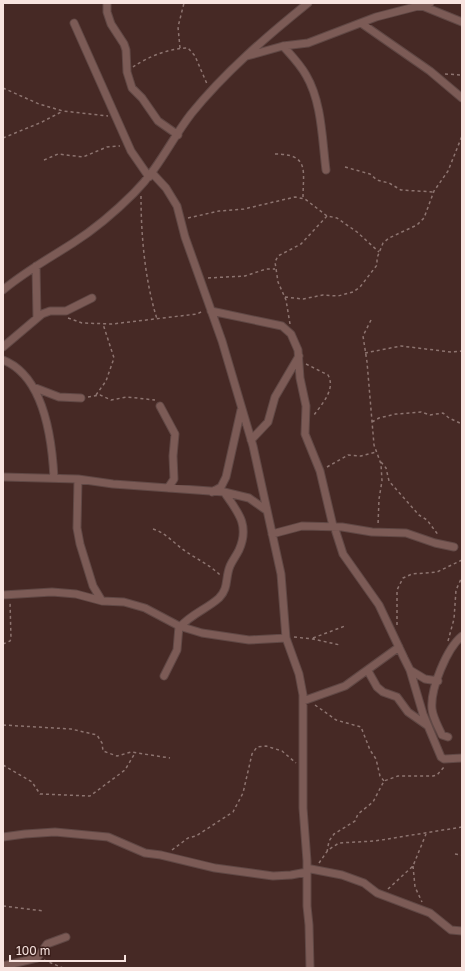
<svg xmlns="http://www.w3.org/2000/svg" width="465" height="971" font-family="'Golos Text',sans-serif">
  <rect width="100%" height="100%" fill="#462925"/>
  <g fill="none" stroke-linecap="round" stroke-linejoin="round">
    <defs>
      <path id="minor" d="M107 3V12L111 24 124 44 126 50 127 72 132 88 142 98 158 121 178 135
        M420 5 462 22
        M74 23 131 151 149 177
        M361 23 430 71 462 98
        M283 46C291 55 300 64 306 75 322 102 322 139 326 170
        M247 56 283 46 308 43 376 17 430 3
        M153 174 166 188 177 206 185 237 222 341 253 446 281 574 286 638 299 674 303 695V808L307 861V906L309 925 310 968
        M36 266 37 318
        M3 290C26 271 48 259 73 243 95 229 116 211 134 193 159 168 171 140 191 114 225 72 266 37 308 3
        M211 311 282 326 291 334 298 350 300 378 306 406 305 434 320 471 333 526
        M3 347 42 314 50 311H66L92 298
        M3 360C44 376 52 439 54 478
        M33 387 59 397 81 398
        M160 406 175 434 173 456 174 479 168 488
        M251 440 268 422 275 397 299 356
        M3 477 78 479 113 484 224 492 249 498 266 510
        M78 479 77 528 80 544 93 586 102 601
        M212 492 221 487 226 477 241 410
        M334 526 343 554 379 605 404 658 410 670 423 714 441 757 444 759 462 758
        M272 534 302 526 342 527 372 532 406 533 435 543 454 547
        M3 595 52 592 76 594 102 601 124 602 145 608 179 626 202 633 249 640 286 638
        M180 627C191 614 207 609 219 598 229 588 225 578 230 566 232 561 236 556 239 550 250 525 238 512 224 492
        M410 670 425 679 438 681
        M368 671 377 687 383 692 397 697 408 712 428 726
        M164 676 177 650 179 626
        M303 701 345 686 399 647
        M448 737 442 735C438 726 433 718 432 709 430 689 447 648 462 636
        M3 837 25 834 55 832 108 837 145 853 161 855 215 868 273 876 291 875 307 872
        M311 869 342 875 364 883 377 893 430 913 451 930 462 931
        M3 966 37 958 47 944 66 937"/>
    </defs>
    <use href="#minor" stroke="#604845" stroke-width="9"/>
    <path stroke="#8d7470" stroke-width="1.5" stroke-dasharray="3 3" stroke-linecap="butt" d="M180 48 178 27 184 3
      M133 67C147 57 170 48 188 48L195 56 207 84
      M445 74 462 75
      M3 88 39 104 63 111 108 116
      M3 138 42 122 63 111
      M275 154C310 154 303 171 303 198
      M44 160 58 154 83 157 107 147 120 146
      M345 167 370 174 377 180 389 183 401 190 434 192
      M141 196C141 236 145 281 157 319
      M188 218 219 211 244 209 295 197 305 199 327 216 337 218 357 232 379 252
      M208 278 245 276 266 269H275
      M285 297 303 299 323 295 338 296 353 292 360 287 377 265V258L383 243 389 238 417 225 424 218 434 191 448 171 462 136
      M68 318 82 323 112 324 197 314 203 311
      M371 320 363 336 367 362 374 445 381 464 382 481 379 499 378 525
      M290 324 286 300 278 282 275 262 278 256 301 244 327 216
      M365 353 401 346 451 352 462 351
      M306 364 328 375C336 389 322 404 314 415
      M96 395 106 381 114 358 103 324
      M88 397 100 395 111 400 127 397 155 400
      M372 422 379 418 396 414 421 412 430 415 443 413 449 418 462 424
      M381 462 386 468 389 481 419 515 427 520 439 536
      M327 467 348 455 361 456 376 452
      M153 529C164 532 172 541 181 548 194 558 209 564 220 575
      M397 625V590L403 578 412 574 437 572 462 560
      M294 637 313 639 340 645
      M313 638 345 626
      M448 641 454 619 456 590 462 577
      M3 644 10 641 11 639 10 601
      M315 705 336 720 361 727 370 750 376 759 380 776 384 781
      M3 725 71 729 97 735 102 743 103 751 117 756 131 752 170 758
      M3 765 32 782 40 794 90 796 125 770 135 753
      M172 850 188 838 196 836 233 812 243 793 252 754 257 747 266 746 282 751 296 763
      M327 852 329 841 334 834 355 821 358 814 373 802 384 781 398 776H433L437 775 444 767
      M455 854 462 855
      M319 863 328 850 339 843 375 841 462 827
      M413 866 415 887 422 902
      M388 889 413 866 426 834
      M3 906 44 911
      M44 960 63 968"/>
    <use href="#minor" stroke="#7c5b56" stroke-width="7"/>
  </g>
  <rect width="465" height="971" fill="none" stroke="#f8e4e0" stroke-width="8"/>
  <path d="M10 955v6h115v-6" fill="none" stroke="#f8e4e0" stroke-width="2"/>
  <text x="16" y="955" font-size="12" fill="#f8e4e0" stroke="#3b1f1b" stroke-width="3" paint-order="stroke">100 m</text>
</svg>
